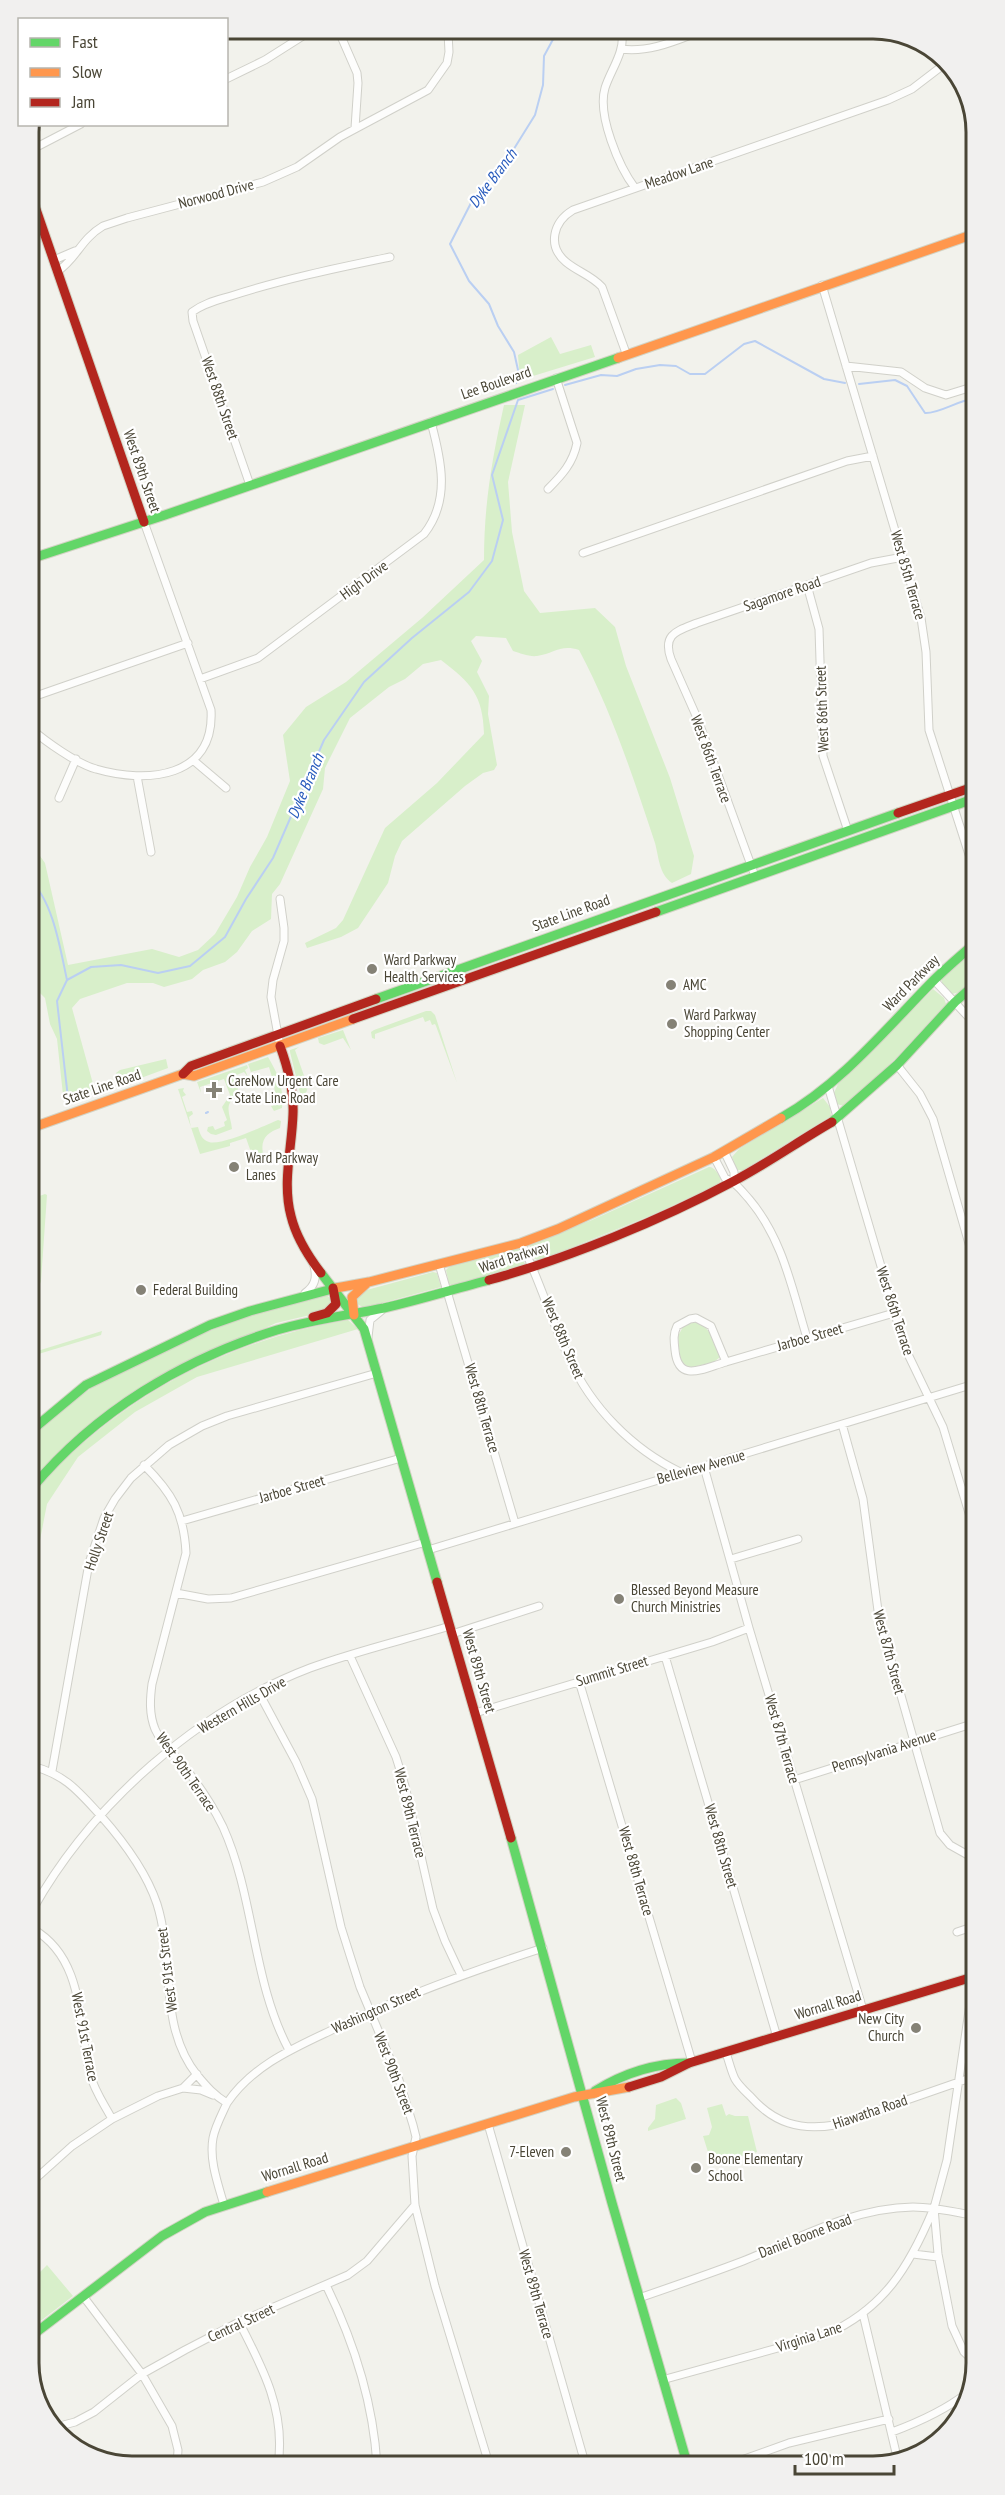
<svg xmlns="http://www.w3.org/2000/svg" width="1005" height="2495" font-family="'PT Sans Narrow',sans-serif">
  <rect width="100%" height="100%" fill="#f2f2ec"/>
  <path fill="#d8efca" d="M551 337 560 354 591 345 595 357 520 380 518 355Z
    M504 405H525L508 482 512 532 524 591 540 613 595 608 615 627 626 666 670 778 694 856 691 874 672 883C659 874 659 858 655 843 633 777 612 712 579 650 560 644 554 654 537 656 529 657 520 653 513 651L506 638 476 636 471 641 482 661 477 672 489 696 488 714 497 765 494 770 483 773 465 786 402 841 395 856 388 883 358 928 341 937 307 948 305 943 336 928 343 920 385 828 437 783 484 734C483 695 471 683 441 660L423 664 405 679 389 687 350 718 325 768 323 789 280 884 272 894 271 919 252 931 237 952 225 962 203 970 192 979 164 987 153 983H127L80 999 72 1008 95 1091 65 1099 63 1095 57 1039 50 1024 45 998 31 984 30 842 45 863 68 965 152 949 179 957 198 950 215 934 237 897 250 867 267 837 290 781 283 735 306 707 346 682 422 618 484 560C484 504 492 459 504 405Z
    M973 952V980L960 992 952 994 942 983V979Z
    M933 989 944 998 946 1004 896 1058 848 1104 844 1106 837 1104 834 1093 838 1084Z
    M426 1011H431L435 1015 457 1083 436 1026 435 1024 432 1025 430 1020 425 1022 423 1017 375 1034V1039L372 1038 371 1032 374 1030Z
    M343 1030 351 1050 343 1038 324 1045 319 1043 318 1038Z
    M299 1047 295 1050 308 1087 306 1093 303 1094 300 1093 290 1052V1050Z
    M268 1057C278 1074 284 1087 282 1108L274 1111 271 1106 276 1105 274 1084 269 1067 251 1072 248 1064Z
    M166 1059 168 1068 122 1085 117 1082 116 1073 120 1070Z
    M247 1065 248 1068 245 1070 248 1077 244 1072 234 1076 240 1095C221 1103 231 1115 232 1129L216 1135 211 1134 207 1131 208 1127 213 1126 215 1130 225 1126 224 1122 227 1120 222 1107 230 1095 224 1079 200 1087 201 1093 197 1082Z
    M184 1088 183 1091 186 1095 182 1097 187 1112 192 1111 193 1114 189 1117 191 1128 198 1127C200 1134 202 1140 209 1142 221 1146 266 1125 278 1120L281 1121 280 1128C268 1132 260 1139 263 1153L252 1155 246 1138 230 1143V1146L200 1154 178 1089Z
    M823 1098 830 1107 831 1116 743 1170H737L732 1157 739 1149Z
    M709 1167C715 1167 718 1174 721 1179L719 1184 652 1215 543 1259H535L529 1250 531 1243 592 1220Z
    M45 1194 47 1195 41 1281 37 1293 31 1291V1199Z
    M518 1248 521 1250 525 1265 521 1268 454 1286 449 1284 446 1270 450 1266Z
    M433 1272 437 1273 441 1287 364 1308 356 1303 358 1294 363 1291Z
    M327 1295 332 1301 323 1312 276 1323 149 1382 117 1403 81 1432 32 1480V1436L76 1399 99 1383 180 1343 255 1313Z
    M348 1320 358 1329 197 1377 135 1412 78 1457 47 1504 32 1581V1567L39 1524 34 1521 37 1510 32 1506V1494C115 1400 223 1341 348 1320Z
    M696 1322C711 1328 717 1343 720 1357L714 1362 689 1368 680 1360 678 1336 684 1325Z
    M102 1331 101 1335 32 1356 34 1363H32L31 1353Z
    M676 2098 681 2103 686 2119 648 2131V2128L655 2119 656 2105Z
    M722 2104 726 2116 729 2114 735 2116H748L757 2152 712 2165 703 2136 709 2135 712 2127 707 2108Z
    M47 2265 73 2296 34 2326V2278Z"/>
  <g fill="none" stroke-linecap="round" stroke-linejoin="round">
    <path stroke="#bacff2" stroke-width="2" d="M516 383 518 370 514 352 498 326 489 304 469 281 450 244 473 199 507 160 535 115 543 85 544 56 557 32
      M859 384 895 380 907 386 925 413C938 414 957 401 972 399
      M565 385 601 375 617 376 636 369 660 365 676 366 690 374H705L744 344 755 341 824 379 845 383
      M30 881C53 899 61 953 67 980
      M68 1098 57 1001 67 980 91 967 121 965 158 973 190 966 225 937 246 899 273 858 324 740 364 682 412 638 469 592 492 561 503 520 492 475 518 400 553 389
      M206 1113 208 1112"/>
    <defs>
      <path id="street" d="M622 31C625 53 611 69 605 88 597 115 619 167 635 188
        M340 34 357 73 358 83 355 128
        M621 49C650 53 677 40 704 30
        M226 79 265 60 306 34
        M29 151 81 124
        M54 260 75 251
        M58 271C77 258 81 239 103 226L127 218 263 182 297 167 340 137 428 90 447 63 449 52 448 33
        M822 285 921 618 926 652 929 730 973 867
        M626 353 602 287C591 275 578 272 566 262 547 246 553 222 573 210L888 100 912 89 946 63
        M846 366 901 372 925 388 946 395 972 387
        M250 485 193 321 192 312C204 303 218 300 231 296 283 279 337 268 390 257
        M548 489C562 475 573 463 577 443L556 378
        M30 532 38 557
        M583 553 847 461 873 456
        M807 585 819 629 823 756 848 831
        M200 679 258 658 424 534C451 500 441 459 431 422
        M30 698 188 643
        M30 728C45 741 77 764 96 769 147 784 215 778 211 710L144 522
        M193 760 226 788
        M137 776 151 852
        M59 798 76 759
        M755 876 698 720 671 659C662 634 677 631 697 623L871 563 903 557
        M280 899 284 928V941L273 980 271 997 280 1046
        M934 980 973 1022
        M897 1065 920 1094 933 1119 974 1261
        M828 1086 905 1348 943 1427 975 1533
        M724 1151 734 1172V1181
        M714 1157 725 1178C737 1184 740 1189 749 1199 783 1239 792 1289 807 1338
        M521 1243C540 1280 551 1321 569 1358 591 1407 632 1449 680 1472
        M439 1264 515 1523
        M305 1293C315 1286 317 1278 314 1266
        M696 1318 711 1326 726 1362C704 1368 678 1384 675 1350 674 1341 673 1334 677 1326L690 1319Z
        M368 1337 370 1320 381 1311
        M726 1362 894 1313
        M842 1424 863 1499 879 1618 940 1833 950 1845 975 1859
        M144 1465C172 1493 184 1513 186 1553L152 1684C150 1699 149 1714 155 1729 161 1743 173 1754 183 1765 198 1784 212 1804 223 1827 255 1898 252 1981 289 2050
        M704 1467 749 1628 863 2010
        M963 1492 974 1485
        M182 1521 401 1458
        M428 1550 974 1384
        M731 1559 798 1539
        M176 1593 208 1599 231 1598 426 1542
        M452 1634 539 1606
        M350 1656 396 1757 405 1786 433 1909 445 1941 461 1975
        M665 1656 777 2037
        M579 1681 692 2062
        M259 1693 296 1762 312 1799 341 1927 360 1987 399 2080 413 2125 416 2137 412 2156 415 2205 435 2286 489 2464
        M475 1713 712 1642 749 1628
        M32 1766C66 1775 78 1791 101 1816 124 1842 146 1871 157 1904 175 1961 158 2026 197 2075 207 2087 214 2095 227 2103 222 2114 215 2127 213 2138 209 2160 218 2184 224 2205
        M52 1771 89 1563 104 1518 115 1499 131 1478 169 1445 202 1426 227 1416 377 1373
        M794 1780 975 1723
        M33 1909C92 1804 197 1711 310 1668 356 1651 404 1640 450 1626
        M33 1929C85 1959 78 2024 90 2074 94 2090 104 2104 112 2119
        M957 1932 975 1926
        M974 1977 947 2160 934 2208 938 2254 952 2326 964 2352 976 2363
        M726 2053C729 2061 731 2071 735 2079 739 2086 746 2092 751 2097 774 2123 800 2131 835 2125L976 2076
        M183 2088 201 2090 213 2095
        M227 2103C253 2065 294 2048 334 2029 402 1996 472 1971 543 1948
        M488 2124 585 2463
        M33 2181 72 2146 112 2119 158 2096 183 2088 197 2074
        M913 2254 938 2257
        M326 2285C354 2342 373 2400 377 2465
        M83 2296 142 2374 172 2426 178 2450 177 2466
        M639 2298C674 2286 709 2274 743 2261 798 2239 851 2208 913 2207 934 2207 955 2212 976 2216
        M863 2314 898 2461
        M239 2322C263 2368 286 2412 278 2465
        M662 2380 825 2335C884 2309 909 2267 933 2210
        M56 2427 75 2422 94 2412 142 2374 185 2350 239 2322 348 2275 367 2261 415 2205
        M892 2432C919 2422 944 2411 967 2393
        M736 2462 789 2443 889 2419"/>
      <path id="fast" d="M30 559 165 515 618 358
        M656 912 973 799
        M376 999 898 813
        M781 1118C841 1084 884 1031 932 982 945 969 959 957 973 945
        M832 1122 897 1065 955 1002 973 986
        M321 1273 364 1329 437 1582
        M32 1430 86 1385 210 1325 250 1311 336 1288
        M32 1488C95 1412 183 1359 277 1330 311 1320 348 1315 384 1308 419 1300 454 1289 489 1280
        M511 1838 612 2203 687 2463
        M595 2091C624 2073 655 2063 689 2063
        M34 2334 162 2236 205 2212 267 2192"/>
      <path id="slow" d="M618 358 971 235
        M31 1128 183 1074 194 1076 353 1019
        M336 1288 369 1282 521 1243 558 1229 714 1157 781 1118
        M354 1315 352 1297 366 1284
        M267 2192 574 2097 629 2087"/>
      <path id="jam" d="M29 189 144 522
        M898 813 973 787
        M353 1019 656 912
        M280 1046C288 1068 294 1090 293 1114 292 1148 282 1182 291 1216 296 1237 308 1256 321 1273
        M183 1074 191 1066 376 999
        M489 1280C569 1258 661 1220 734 1181 768 1163 799 1141 832 1122
        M313 1317 327 1313 336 1304 333 1288
        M437 1582 511 1838
        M629 2087 661 2077 689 2063 976 1976"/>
    </defs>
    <use href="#street" stroke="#d0d0c9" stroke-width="9"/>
    <use href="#fast" stroke="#d3d3c4" stroke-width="11"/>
    <use href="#slow" stroke="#d3d3c4" stroke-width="11"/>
    <use href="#jam" stroke="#d3d3c4" stroke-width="11"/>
    <use href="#street" stroke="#fdfdfc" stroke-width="7"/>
    <use href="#fast" stroke="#63d668" stroke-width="9"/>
    <use href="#slow" stroke="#ff974d" stroke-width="9"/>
    <use href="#jam" stroke="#b3261e" stroke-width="9"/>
  </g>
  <g fill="#858276" stroke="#fff" stroke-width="2">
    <circle cx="372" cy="969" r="6"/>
    <circle cx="671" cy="985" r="6"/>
    <circle cx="672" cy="1024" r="6"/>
    <path d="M211 1081h6v6h6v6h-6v6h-6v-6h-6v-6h6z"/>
    <circle cx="234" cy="1167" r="6"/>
    <circle cx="141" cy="1290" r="6"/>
    <circle cx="619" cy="1599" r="6"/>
    <circle cx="916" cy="2028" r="6"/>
    <circle cx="566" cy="2152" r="6"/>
    <circle cx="696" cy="2168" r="6"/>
  </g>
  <g text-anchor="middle" stroke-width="4.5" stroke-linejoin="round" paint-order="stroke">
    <g font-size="15" fill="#4a4636" stroke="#fff">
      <text transform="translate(679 173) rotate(-19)" y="5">Meadow Lane</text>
      <text transform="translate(216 194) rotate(-15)" y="5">Norwood Drive</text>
      <text transform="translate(496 383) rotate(-19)" y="5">Lee Boulevard</text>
      <text transform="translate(220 398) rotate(71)" y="5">West 88th Street</text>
      <text transform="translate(142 471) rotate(71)" y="5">West 89th Street</text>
      <text transform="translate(908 575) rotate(74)" y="5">West 85th Terrace</text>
      <text transform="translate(364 580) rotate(-36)" y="5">High Drive</text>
      <text transform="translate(782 594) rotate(-19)" y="5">Sagamore Road</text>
      <text transform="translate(822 709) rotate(-92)" y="5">West 86th Street</text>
      <text transform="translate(711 759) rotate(70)" y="5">West 86th Terrace</text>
      <text transform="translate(571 913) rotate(-20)" y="5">State Line Road</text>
      <text transform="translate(911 983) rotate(-45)" y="5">Ward Parkway</text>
      <text transform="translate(102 1087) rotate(-19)" y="5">State Line Road</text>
      <text transform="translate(514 1257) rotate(-18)" y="5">Ward Parkway</text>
      <text transform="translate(895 1311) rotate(72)" y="5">West 86th Terrace</text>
      <text transform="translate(810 1337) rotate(-16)" y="5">Jarboe Street</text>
      <text transform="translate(563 1338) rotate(67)" y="5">West 88th Street</text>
      <text transform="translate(482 1408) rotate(74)" y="5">West 88th Terrace</text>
      <text transform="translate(701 1467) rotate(-16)" y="5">Belleview Avenue</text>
      <text transform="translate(292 1489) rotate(-16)" y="5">Jarboe Street</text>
      <text transform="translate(99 1541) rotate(-71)" y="5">Holly Street</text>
      <text transform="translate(889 1652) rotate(75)" y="5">West 87th Street</text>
      <text transform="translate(479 1671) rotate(74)" y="5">West 89th Street</text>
      <text transform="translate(612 1671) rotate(-17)" y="5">Summit Street</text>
      <text transform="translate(242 1705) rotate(-30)" y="5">Western Hills Drive</text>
      <text transform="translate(782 1739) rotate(74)" y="5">West 87th Terrace</text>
      <text transform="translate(884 1751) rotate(-18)" y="5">Pennsylvania Avenue</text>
      <text transform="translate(186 1772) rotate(55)" y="5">West 90th Terrace</text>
      <text transform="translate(410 1813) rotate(76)" y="5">West 89th Terrace</text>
      <text transform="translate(721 1846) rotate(74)" y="5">West 88th Street</text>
      <text transform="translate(636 1871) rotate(74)" y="5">West 88th Terrace</text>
      <text transform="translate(167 1970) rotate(-97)" y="5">West 91st Street</text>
      <text transform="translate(828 2005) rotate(-17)" y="5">Wornall Road</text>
      <text transform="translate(376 2010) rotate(-24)" y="5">Washington Street</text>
      <text transform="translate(85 2037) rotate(79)" y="5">West 91st Terrace</text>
      <text transform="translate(394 2073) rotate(69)" y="5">West 90th Street</text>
      <text transform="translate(870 2112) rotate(-19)" y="5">Hiawatha Road</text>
      <text transform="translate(611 2139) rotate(76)" y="5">West 89th Street</text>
      <text transform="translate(295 2167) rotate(-17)" y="5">Wornall Road</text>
      <text transform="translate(805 2236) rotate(-21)" y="5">Daniel Boone Road</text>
      <text transform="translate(536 2294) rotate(74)" y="5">West 89th Terrace</text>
      <text transform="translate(241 2323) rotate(-25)" y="5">Central Street</text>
      <text transform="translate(809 2337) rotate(-18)" y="5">Virginia Lane</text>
    </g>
    <g font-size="15" fill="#4a4636" stroke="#fff" text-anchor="start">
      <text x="384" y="965">Ward Parkway<tspan x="384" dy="17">Health Services</tspan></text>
      <text x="683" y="990">AMC</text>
      <text x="684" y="1020">Ward Parkway<tspan x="684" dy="17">Shopping Center</tspan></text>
      <text x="228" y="1086">CareNow Urgent Care<tspan x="228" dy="17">- State Line Road</tspan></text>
      <text x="246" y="1163">Ward Parkway<tspan x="246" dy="17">Lanes</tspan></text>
      <text x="153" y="1295">Federal Building</text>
      <text x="631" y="1595">Blessed Beyond Measure<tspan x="631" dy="17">Church Ministries</tspan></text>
      <text x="904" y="2024" text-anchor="end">New City<tspan x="904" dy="17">Church</tspan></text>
      <text x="554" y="2157" text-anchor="end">7-Eleven</text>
      <text x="708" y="2164">Boone Elementary<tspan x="708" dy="17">School</tspan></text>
    </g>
    <g font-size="16" font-style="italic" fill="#285bbd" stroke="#fff">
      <text transform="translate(492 178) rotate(-53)" y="6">Dyke Branch</text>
      <text transform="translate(305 786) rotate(-67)" y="6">Dyke Branch</text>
    </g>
  </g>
  <path d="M0 0H1005V2495H0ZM132 39H873A93 93 0 0 1 966 132V2363A93 93 0 0 1 873 2456H132A93 93 0 0 1 39 2363V132A93 93 0 0 1 132 39Z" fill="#f1f0ef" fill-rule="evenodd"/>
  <path fill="none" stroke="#4a4636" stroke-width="3" d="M132 39H873A93 93 0 0 1 966 132V2363A93 93 0 0 1 873 2456H132A93 93 0 0 1 39 2363V132A93 93 0 0 1 132 39Z"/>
  <rect x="18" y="18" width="210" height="108" fill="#ffffff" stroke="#b7b5af" stroke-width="1.5"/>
  <rect x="30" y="38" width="30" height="9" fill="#63d668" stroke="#b7b5af" stroke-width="1.5"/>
  <text x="72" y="48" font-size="18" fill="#4a4636">Fast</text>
  <rect x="30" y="68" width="30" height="9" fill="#ff974d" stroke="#b7b5af" stroke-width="1.5"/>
  <text x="72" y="78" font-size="18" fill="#4a4636">Slow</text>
  <rect x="30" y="98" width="30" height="9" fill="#b3261e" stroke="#b7b5af" stroke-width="1.5"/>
  <text x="72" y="108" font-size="18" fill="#4a4636">Jam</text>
  <path d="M795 2465v9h99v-9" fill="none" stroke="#4a4636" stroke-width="3"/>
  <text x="804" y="2465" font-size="18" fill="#4a4636" stroke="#ffffff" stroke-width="4.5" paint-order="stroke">100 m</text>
</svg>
